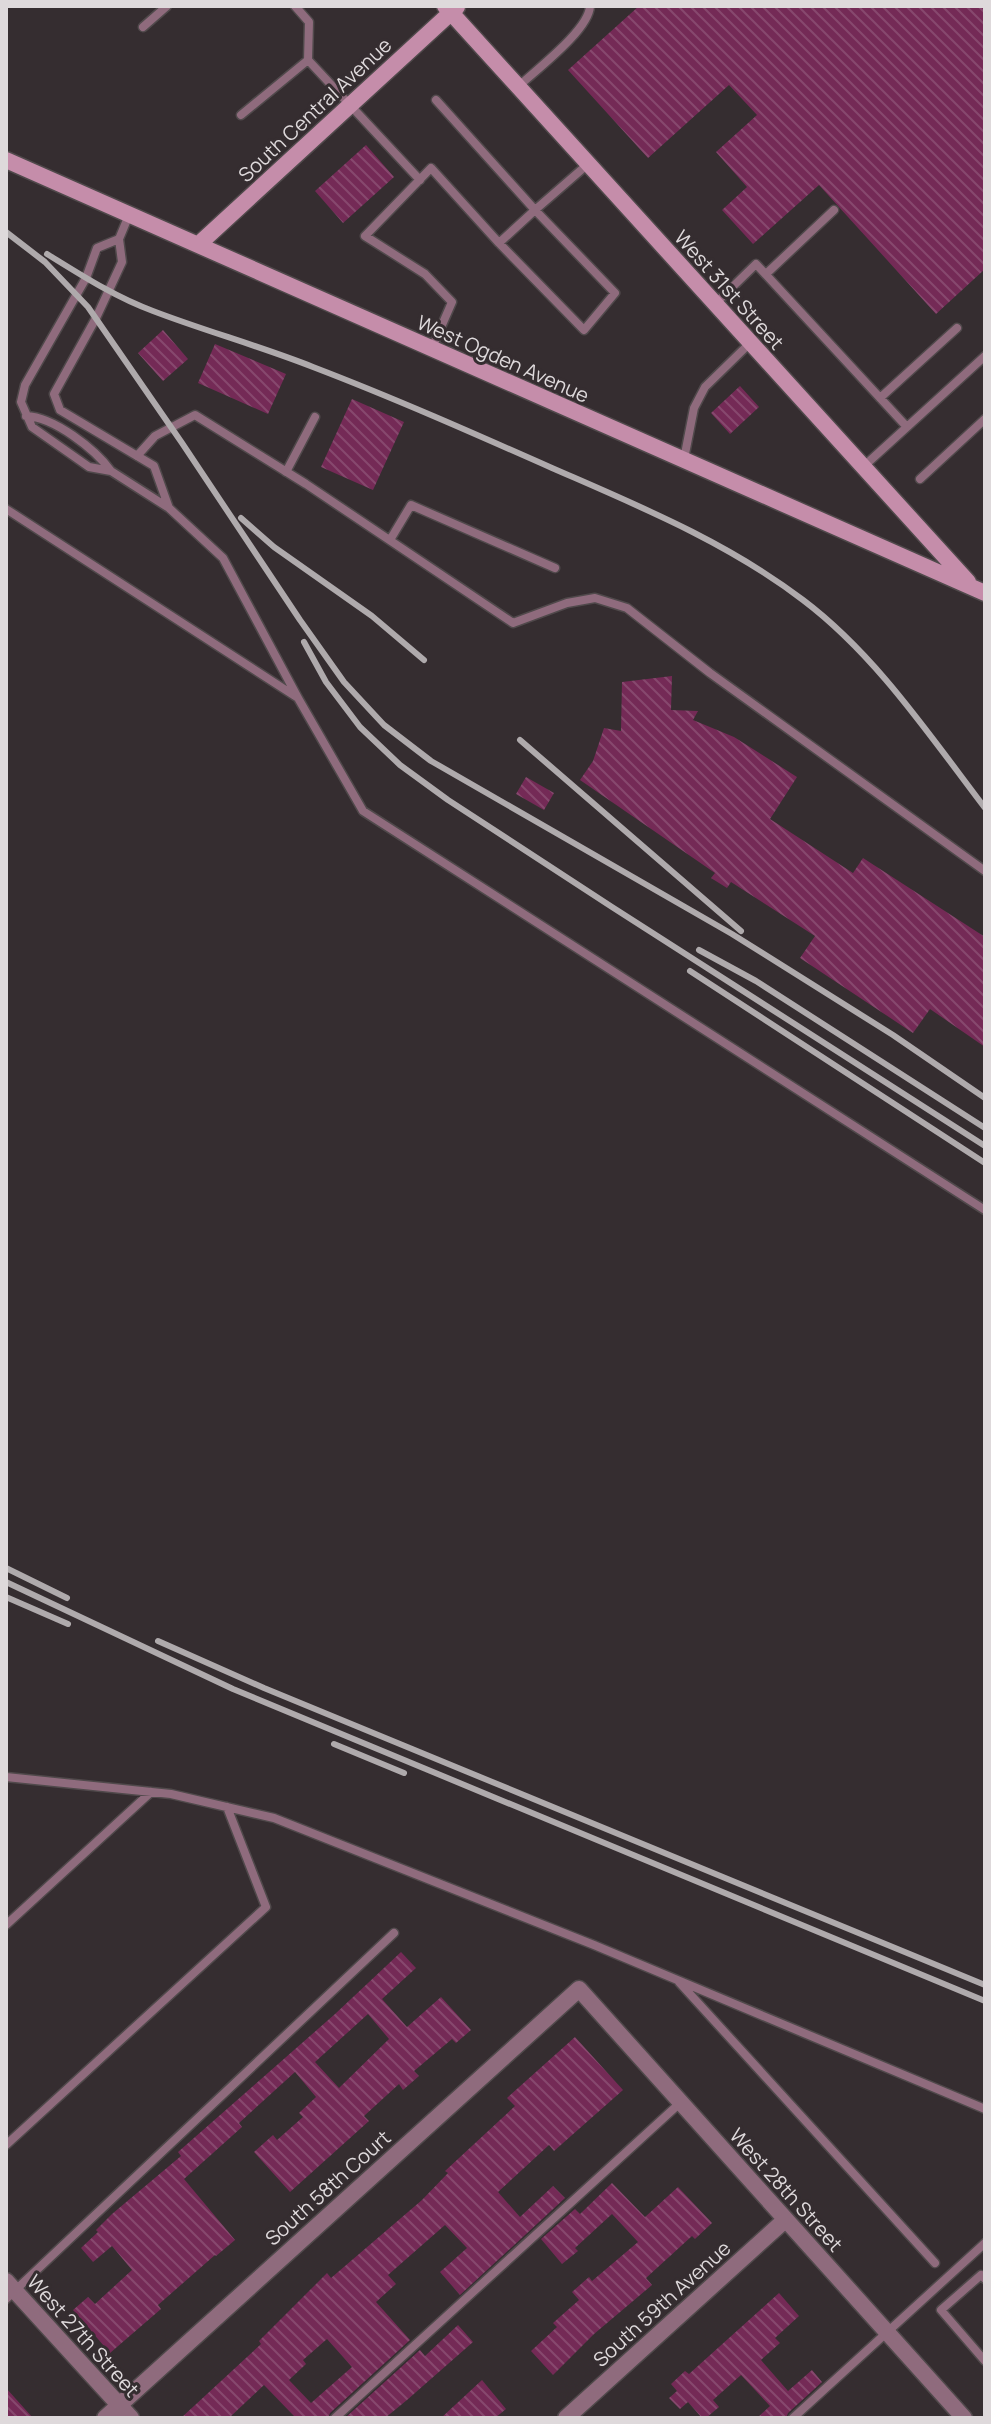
<svg xmlns="http://www.w3.org/2000/svg" width="991" height="2424" font-family="Manrope,sans-serif">
  <defs>
    <pattern id="building-back-hatch" width="6" height="6" patternUnits="userSpaceOnUse" patternTransform="scale(2)"><rect width="6" height="6" fill="#742a56"/><path d="M-1 5l2 2M0 0l6 6M5-1l2 2" fill="none" stroke="#87486e"/></pattern>
  </defs>
  <rect width="100%" height="100%" fill="#352d30"/>
  <path fill="url(#building-back-hatch)" fill-rule="evenodd" d="M639 6H985V269L936 314 819 185 753 244 722 210 747 187 716 152 757 115 729 85 648 158 568 70Z
    M366 145 394 177 343 223 315 191Z
    M163 330 188 359 163 381 138 353Z
    M215 344 286 374 268 414 198 383Z
    M740 386 759 407 730 434 711 413Z
    M352 399 404 422 373 490 321 467Z
    M672 676 671 710 698 711 693 720 734 737 797 777 770 819 853 873 863 858 985 937V1047L930 1009 913 1033 800 958 815 936 731 882 727 888 711 878 715 873 580 780 593 761 604 728 621 731 622 682Z
    M526 777 554 793 544 810 516 794Z
    M401 1952 416 1968 382 1999 407 2027 441 1997 471 2030 456 2043 452 2039 414 2071 419 2076 403 2090 399 2084 364 2116 369 2121 290 2192 254 2152 273 2135 277 2140 303 2117 299 2113 316 2097 295 2072 239 2123 242 2127 184 2179 235 2240 216 2256 215 2255 158 2305 161 2309 110 2353 73 2310 88 2297 95 2304 132 2270 112 2246 93 2262 81 2248 98 2232 96 2230 112 2214 181 2156 178 2152 335 2014ZM368 2014 389 2039 339 2088 315 2062Z
    M575 2037 623 2090 554 2151 549 2145 498 2192 520 2217 553 2186 565 2198 460 2295 440 2272 467 2248 445 2225 388 2275 396 2284 376 2302 410 2340 330 2413 328 2418H293L295 2417 264 2385 229 2418H181L261 2344 259 2341 327 2273 331 2278 422 2200 448 2173 445 2171 515 2106 507 2098ZM327 2339 352 2367 311 2403 289 2380 306 2364 303 2360Z
    M612 2183 645 2217 678 2187 712 2223 695 2239 692 2236 646 2278 652 2285 594 2334 553 2375 531 2351 557 2327 553 2323 579 2300 572 2292 589 2277 592 2281 638 2242 612 2214 575 2248 578 2251 562 2264 541 2239 575 2209 580 2214Z
    M779 2293 799 2316 775 2338 780 2343 761 2360 788 2391 812 2370 822 2382 788 2413 786 2418H757L770 2406 741 2375 713 2400 719 2407 706 2418H702L688 2402 680 2409 669 2398 677 2391 671 2384 685 2371 689 2374Z
    M458 2325 473 2342 407 2400 385 2418H345L420 2350 425 2356Z
    M482 2380 506 2409 495 2418H441Z
    M6 2388 33 2418H6Z"/>
  <g fill="none" stroke-linecap="round" stroke-linejoin="round">
    <defs>
      <path id="service" d="M295 6 309 22 308 60 420 180
        M143 27 167 6
        M519 86C537 69 589 30 590 6
        M241 115 308 60
        M499 243 584 330 615 293 535 210 588 164
        M766 274 834 210
        M716 303 756 264 907 427
        M432 348 452 302 425 274 365 236 431 168 499 243 535 210 436 100
        M880 398 957 328
        M26 416C54 417 95 449 111 471L89 467 32 427 21 402 25 385 86 278 97 248 119 239 129 215
        M137 456 155 436 195 415 306 484 513 623 567 603 595 598 627 608 710 673 985 871
        M684 459 694 408 705 387 750 343
        M863 467 985 356
        M111 471 169 508 154 466 60 410 54 394 96 318 122 262 119 239
        M286 472 315 417
        M920 479 985 419
        M6 509 298 698 223 558 169 508
        M390 540 411 505 555 568
        M298 698 363 811 985 1210
        M6 1777 171 1794 274 1818 594 1945 985 2109
        M6 1925 151 1792
        M679 1982 935 2263
        M6 2145 266 1907 227 1807
        M985 2279 981 2275 941 2310 985 2361
        M6 2299 394 1933
        M335 2418 680 2103
        M793 2418 985 2243"/>
      <path id="minor" d="M6 2281 131 2418
        M105 2418 579 1989 964 2418
        M566 2418 785 2220"/>
      <path id="secondary" d="M445 6 968 582
        M6 160 985 593
        M199 244 457 7"/>
    </defs>
    <use href="#service" stroke="#50494b" stroke-width="11"/>
    <use href="#minor" stroke="#50494b" stroke-width="19"/>
    <use href="#secondary" stroke="#50494b" stroke-width="19"/>
    <use href="#service" stroke="#8f6b7d" stroke-width="8"/>
    <use href="#minor" stroke="#8f6b7d" stroke-width="16"/>
    <use href="#secondary" stroke="#c58daa" stroke-width="16"/>
    <path stroke="#afaaac" stroke-width="6" d="M6 232 45 262 88 307 182 443 300 620 344 682 384 725 431 761 732 934 893 1035 985 1098
      M47 254C81 275 115 297 153 311 205 331 260 346 313 367 394 398 473 433 552 468 639 506 727 542 803 600 876 655 930 736 985 808
      M241 518 274 547 372 616 424 660
      M304 642 326 682 360 727 400 765 448 800 612 907 985 1146
      M520 740 741 931
      M699 950 756 981 985 1128
      M690 971 985 1163
      M6 1568 67 1598
      M6 1582 233 1689 985 2001
      M6 1597 68 1624
      M158 1641 264 1688 985 1985
      M334 1744 404 1773"/>
  </g>
  <g text-anchor="middle" stroke-width="6" stroke-linejoin="round" paint-order="stroke">
    <g font-size="20" fill="#ded9db" stroke="#352d30">
      <text transform="translate(315 110) rotate(-43)" y="7">South Central Avenue</text>
      <text transform="translate(729 290) rotate(48)" y="7">West 31st Street</text>
      <text transform="translate(503 359) rotate(24)" y="7">West Ogden Avenue</text>
      <text transform="translate(328 2188) rotate(-42)" y="7">South 58th Court</text>
      <text transform="translate(786 2190) rotate(48)" y="7">West 28th Street</text>
      <text transform="translate(662 2304) rotate(-42)" y="7">South 59th Avenue</text>
      <text transform="translate(83 2336) rotate(48)" y="7">West 27th Street</text>
    </g>
  </g>
  <rect width="991" height="2424" fill="none" stroke="#ded9db" stroke-width="16"/>
</svg>
